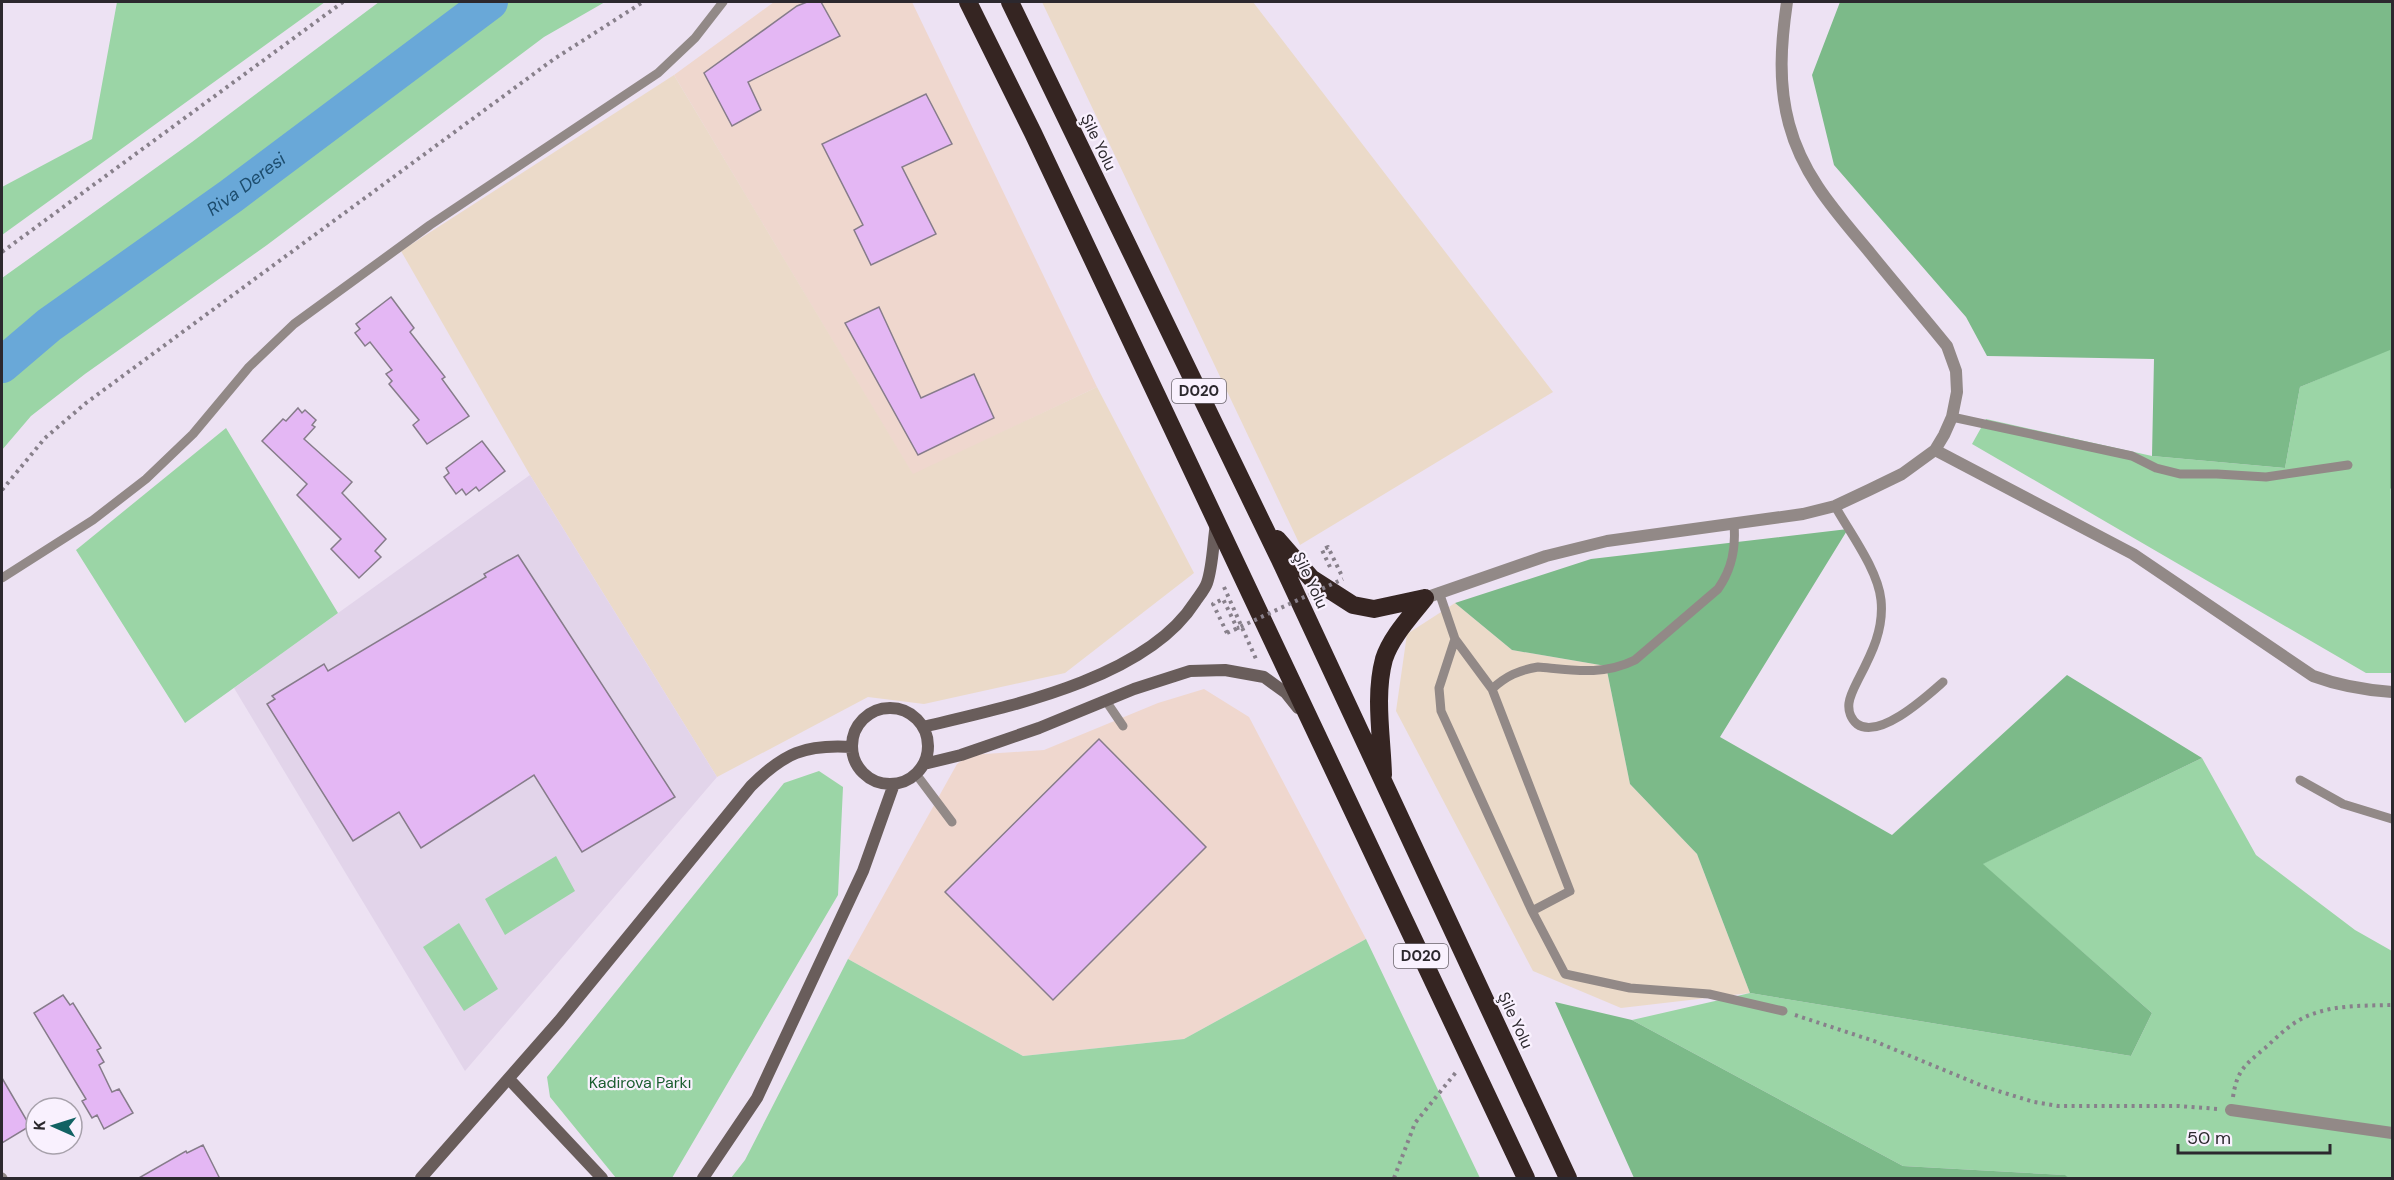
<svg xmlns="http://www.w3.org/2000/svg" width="2394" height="1180" font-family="'DM Sans',sans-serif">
  <rect width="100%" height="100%" fill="#ede2f3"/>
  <path fill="#efd7ce" d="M774 2H912L1097 387 913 475 674 75Z
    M1204 689 1249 717 1366 939 1184 1039 1023 1056 848 959 957 764 970 755 1044 750 1158 703Z"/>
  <path fill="#ebdac9" d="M1042 2H1253L1553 392 1300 545Z
    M674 75 913 474 1097 387 1194 573 1065 673 924 704 868 697 717 777 530 475 401 251Z
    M1455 603 1512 650 1606 666 1630 784 1697 854 1750 993 1621 1008 1533 971 1396 711 1407 634Z"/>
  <path fill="#e2d4ea" d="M530 475 717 777 465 1071 234 688Z"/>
  <path fill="#9bd5a6" d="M117 2H325L2 235V187L92 139Z
    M379 2H605L544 37 267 245 85 374 31 416 2 450V278L192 142Z
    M2390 349 2392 673H2366L1972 444 1986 419 2152 456 2285 468 2300 387Z
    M226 428 338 613 185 723 76 550Z
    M2202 758 2256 855 2355 930 2392 951V1178H2069L2064 1175 1903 1166 1632 1020 1750 993 2131 1056 2152 1013 1982 864Z
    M819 771 843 787 838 895 672 1178H616L550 1097 547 1077 784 783Z
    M556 856 575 891 505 935 485 899Z
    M459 923 498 989 464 1011 423 947Z
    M1366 939 1480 1178H731L745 1160 848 959 1023 1056 1184 1039Z"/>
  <path fill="#7cba89" d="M1840 2H2392V490L2390 488V350L2300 387 2285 468 2152 456 2154 359 1987 356 1966 317 1834 165 1812 75Z
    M1848 529 1720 737 1892 835 2067 675 2202 758 1983 864 2152 1013 2131 1056 1750 993 1697 854 1630 784 1606 666 1512 650 1455 603 1591 559Z
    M1555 1002 1632 1020 1903 1166 2065 1175 2069 1178H1634Z"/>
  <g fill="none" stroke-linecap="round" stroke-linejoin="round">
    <path stroke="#69a8d8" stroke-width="36" id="s1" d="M2 365 49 325 231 196 490 2"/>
  </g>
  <path fill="#e4b7f4" stroke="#867c8a" stroke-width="1.5" d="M807 2H821L840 36 748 82 761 110 732 126 704 73 797 6Z
    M926 94 952 144 902 167 936 234 871 265 854 230 863 225 822 144Z
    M391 297 414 328 410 332 445 377 442 379 469 416 427 444 413 425 419 420 389 384 392 381 386 374 392 370 370 342 365 346 355 333 360 329 356 324Z
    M879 307 921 398 974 374 994 418 918 455 845 323Z
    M298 408 302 413 305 410 316 420 312 425 315 427 304 439 352 482 342 493 386 539 375 551 381 557 359 578 331 549 341 539 297 495 307 484 262 441 283 419 286 421Z
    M482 441 505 471 479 491 476 487 466 495 462 489 456 494 444 477 449 473 446 468Z
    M518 555 675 797 582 852 534 775 421 848 399 812 353 841 267 704 275 699 272 696 324 664 328 671 486 577 484 574Z
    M1099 739 1206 847 1053 1000 945 892Z
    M63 995 70 1005 73 1003 101 1048 97 1050 104 1062 99 1065 112 1092 119 1089 133 1113 104 1129 97 1115 92 1118 82 1101 86 1099 34 1013Z
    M2 1078 30 1126 2 1143Z
    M203 1145 220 1179H137L186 1151 187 1153Z"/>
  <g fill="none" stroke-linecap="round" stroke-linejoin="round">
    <path stroke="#88808b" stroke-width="4" stroke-dasharray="3 4.5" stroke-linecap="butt" d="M2 252 343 2
      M2 490 45 438 86 403 554 59 643 2
      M1330 567 1322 550 1328 547 1342 576
      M1224 587 1256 659
      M1227 633 1213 604 1223 599 1237 628 1242 627
      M1795 1015 1874 1041 1985 1087 2034 1102 2058 1106H2179L2218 1109
      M2233 1097C2237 1070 2245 1065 2265 1048 2274 1040 2283 1031 2293 1024 2322 1004 2359 1006 2392 1005
      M1394 1178 1415 1123 1457 1071"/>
    <path stroke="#928987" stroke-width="9" d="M1952 417 2132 456 2156 468 2180 474H2217L2266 477 2348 465
      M1835 506C1850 533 1878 570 1881 600 1884 629 1872 653 1859 678 1855 686 1850 695 1849 703 1848 711 1851 719 1857 724 1879 740 1926 697 1943 682
      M2 578 93 520 146 479 193 434 249 367 294 324 430 225 658 73 695 38 723 2
      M1439 592 1455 639 1492 689 1570 891 1532 911
      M1455 639 1439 688 1441 711 1532 911 1565 974 1630 988 1709 994 1783 1011
      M1492 689C1506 676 1519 670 1538 667 1572 670 1603 676 1635 660L1718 589C1732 569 1736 549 1734 525
      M1106 701 1123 726
      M916 774 952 822
      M2300 780 2343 804 2392 819
      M2 1177 3 1178"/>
    <path stroke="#928987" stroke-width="12" d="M1935 450 2133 554 2313 676C2340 686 2364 690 2392 692
      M1425 598 1546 556 1607 541 1803 514 1835 506 1869 490 1902 474 1935 450 1944 435 1952 417 1957 392 1956 371 1947 346C1922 315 1896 285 1871 254 1837 213 1803 177 1789 124 1778 83 1781 43 1787 2
      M2231 1110 2392 1133"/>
    <path stroke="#695d5b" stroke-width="12" d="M852 746a38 38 0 1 1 76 0a38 38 0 1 1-76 0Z
      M923 727C1007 707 1146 679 1195 602 1199 596 1205 589 1207 583 1213 565 1213 542 1216 524
      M924 764 961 755 1039 728 1134 689 1190 671 1225 670 1264 677 1286 693 1298 708
      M509 1079 602 1178
      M421 1178 559 1021 751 786C784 753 805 744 852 747
      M703 1178 757 1098 863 871 894 784"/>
    <path stroke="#352522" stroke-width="18" d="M968 2 1033 133 1526 1178
      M1010 2 1282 564 1568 1178
      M1277 539 1311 578 1353 605 1374 609 1425 598
      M1383 775C1382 738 1374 696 1384 659 1391 637 1411 616 1425 598"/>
    <path stroke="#88808b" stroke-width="4" stroke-dasharray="3 4.5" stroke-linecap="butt" d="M1227 633 1343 579"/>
  </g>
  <g text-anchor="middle" stroke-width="4.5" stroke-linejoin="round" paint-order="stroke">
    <g fill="#f9f1fe" stroke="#6a646c" stroke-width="1.5">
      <rect x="1172" y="379" width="54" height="24" rx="4.5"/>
      <rect x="1394" y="944" width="54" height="24" rx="4.5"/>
    </g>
    <g font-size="15" font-weight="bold" fill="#2c282e">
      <text x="1199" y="396">D020</text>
      <text x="1421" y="961">D020</text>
    </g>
    <g font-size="16" fill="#2c282e" stroke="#f9f1fe">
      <text transform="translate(1099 142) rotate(64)" y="6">Şile Yolu</text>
      <text transform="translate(1311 580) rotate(65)" y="6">Şile Yolu</text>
      <text transform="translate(1516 1020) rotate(65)" y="6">Şile Yolu</text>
    </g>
    <g font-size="16" fill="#1a5d2f" stroke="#f9f1fe">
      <text x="640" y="1088">Kadirova Parkı</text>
    </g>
    <g font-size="18" font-style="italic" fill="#1d4d6e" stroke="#f9f1fe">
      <text dy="6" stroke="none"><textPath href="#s1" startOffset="304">Riva Deresi</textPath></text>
    </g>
  </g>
  <rect width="2394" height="1180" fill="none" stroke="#2c282e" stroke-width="6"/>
  <g transform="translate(54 1126) rotate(273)"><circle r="28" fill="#f9f1fe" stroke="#a7a1ab" stroke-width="1.5"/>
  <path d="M0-4.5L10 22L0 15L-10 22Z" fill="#116263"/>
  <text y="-9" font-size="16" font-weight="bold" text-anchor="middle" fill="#2c282e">K</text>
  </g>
  <path d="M2178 1144v9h152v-9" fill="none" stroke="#2c282e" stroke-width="3"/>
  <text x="2187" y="1144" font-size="18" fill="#2c282e" stroke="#f9f1fe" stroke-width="4.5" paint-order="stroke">50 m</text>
</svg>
